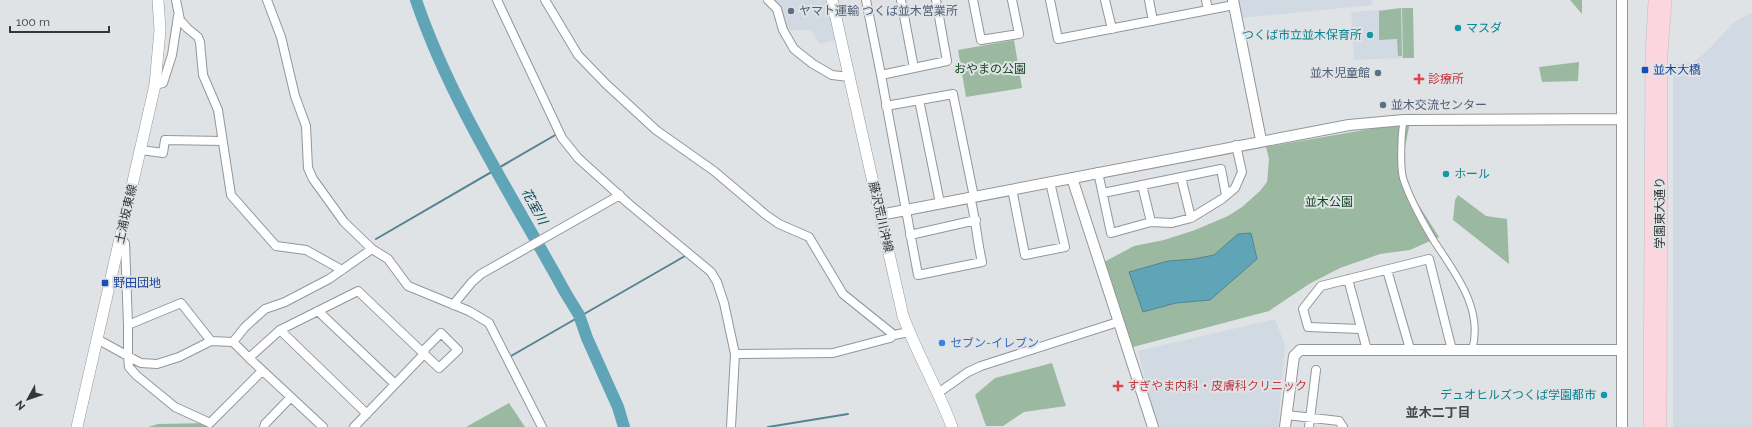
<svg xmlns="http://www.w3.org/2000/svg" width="1752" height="427" font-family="Raleway,'Noto Sans JP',sans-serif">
  <rect width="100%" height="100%" fill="#e0e3e6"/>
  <path fill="#d1dae3" d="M772 0H827L836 40 820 44 811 30H786Z
    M1237 0H1372L1373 5 1241 18Z
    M1402 8 1403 58 1354 60 1351 12Z
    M1752 13V427H1673V64L1694 62V60L1698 59 1710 48 1731 25 1739 19Z
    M1275 319 1285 345 1278 427H1157L1138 351Z"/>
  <path fill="#9bb9a0" d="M1570 0H1582V14Z
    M1401 8 1402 56H1398L1397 39 1379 40V11Z
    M1402 8H1413L1414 58H1403Z
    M1014 40 1022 88 966 97 958 50Z
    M1579 62 1578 81 1542 82 1539 67Z
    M1410 122 1401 167 1408 188 1439 237 1410 250 1380 254 1340 268 1309 284 1269 311 1133 347 1104 262 1134 246 1164 240 1195 230 1228 216 1242 207 1260 191 1267 182 1269 159 1266 147Z
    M1458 195 1486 216 1507 219 1509 264 1453 220 1455 200Z
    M1052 363 1066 406 1024 412 1003 426H986L975 395 995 378Z
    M509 403 525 427H466Z
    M210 423 212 427H148L158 424Z"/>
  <path fill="#60a5b7" stroke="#538491" d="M1251 233 1257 259 1210 300 1176 303 1143 312 1129 272 1168 261 1194 259 1214 255 1238 234Z
    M620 407 626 427H622L616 408Z"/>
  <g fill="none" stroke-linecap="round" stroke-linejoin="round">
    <path stroke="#538491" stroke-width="2" d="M376 239 557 134
      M511 356 685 256
      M768 427 848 414"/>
    <path stroke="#60a5b7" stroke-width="12" d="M416 0C451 103 513 197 565 292L579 315 587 338 618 407 624 427"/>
    <defs>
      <path id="pedestrian" d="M1404 120C1401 131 1400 166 1403 178 1410 200 1422 221 1434 241 1455 273 1484 309 1472 350"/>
      <path id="minor" d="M176 0 180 20 187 28 198 37 200 42 203 75 218 110 231 195 276 246 306 250 342 270
        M267 0 281 37 295 96 306 126 308 168 313 179 344 222 372 249 388 259 408 286 469 311 489 323 542 427
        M497 0 562 138 578 158 629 204 711 272 717 282 724 303 735 354 731 427
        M545 0 578 55 606 84 656 130 714 171 766 215 779 224 809 237 843 294 894 335 909 332
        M768 0 777 9 783 30 794 49 813 64 832 75 849 77
        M866 0 881 75 947 61 936 0
        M901 0 914 68
        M973 0 981 40 1019 34 1012 0
        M1050 0 1058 39 1234 5
        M1105 0 1112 29
        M1149 0 1153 21
        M1206 0 1208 10
        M881 75 918 275 982 262C977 241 976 219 970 197
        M155 85 163 83 172 55 178 16
        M919 100 940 203
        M886 106 953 94 974 197
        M141 150 163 153 165 140 222 141
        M1098 172 1111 233 1151 222 1172 223 1191 218 1222 199 1235 188 1242 172 1236 145
        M1181 177 1191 218
        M1142 185 1151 222
        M1012 189 1025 255 1065 247 1050 182
        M1103 193 1221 169 1226 195
        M910 235 976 220
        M120 239 125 243 128 325V356L129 367 136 375 175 407 210 423 262 371
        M1387 270 1410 349
        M1348 279 1367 350
        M453 305 472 282 481 274 620 195
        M318 311 395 384
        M128 325 181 303 211 341
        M1361 329 1308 327 1303 309 1321 286 1429 259 1452 350
        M280 330 367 414
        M97 339 135 360 141 363 157 364 179 357 211 341 233 342 249 358
        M233 342 245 327 265 309 285 302 329 279 372 249
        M735 354 833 353 890 338 894 335
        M938 393 968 372 981 366 1118 322
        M1287 415 1339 421 1343 427
        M264 427 265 424 291 397
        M323 427 249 358 280 330 358 291 439 368 458 350 441 333 425 349 424 354 354 427
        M1309 427 1316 370"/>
      <path id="tertiary" d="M1233 0 1261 140
        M1072 178 1153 427
        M880 215 1349 125 1404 120 1622 119
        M1285 427 1294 356 1300 350H1622
        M1622 427V0"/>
      <path id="secondary" d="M832 0 903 316C917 354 938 389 952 427
        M77 427 155 85 160 30 158 0"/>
      <path id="primary" d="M1650 427 1652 55 1655 0
        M1660 427 1661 53 1665 0"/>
    </defs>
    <use href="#pedestrian" stroke="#939699" stroke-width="8"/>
    <use href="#minor" stroke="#939699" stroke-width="10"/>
    <use href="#tertiary" stroke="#939699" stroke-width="12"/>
    <use href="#secondary" stroke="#939699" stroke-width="12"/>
    <use href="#primary" stroke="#bebfbf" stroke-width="14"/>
    <use href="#pedestrian" stroke="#fff" stroke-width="6"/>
    <use href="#minor" stroke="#fff" stroke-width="8"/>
    <use href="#tertiary" stroke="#fff" stroke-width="10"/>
    <use href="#secondary" stroke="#fff" stroke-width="11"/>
    <use href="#primary" stroke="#fcd6df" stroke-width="13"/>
  </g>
  <g fill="#5c6f8a" stroke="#e0e3e6" stroke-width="1.5">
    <circle cx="791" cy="11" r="4"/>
    <circle cx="1378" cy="73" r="4"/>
    <circle cx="1383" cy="105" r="4"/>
  </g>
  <g fill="#0f9aa8" stroke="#e0e3e6" stroke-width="1.5">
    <circle cx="1458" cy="28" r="4"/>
    <circle cx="1370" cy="35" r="4"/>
    <circle cx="1446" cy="174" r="4"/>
    <circle cx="1604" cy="395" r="4"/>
  </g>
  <g fill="#1a4fb4" stroke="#e0e3e6" stroke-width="1.5">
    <rect x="1641" y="66" width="8" height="8" rx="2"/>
    <rect x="101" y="279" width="8" height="8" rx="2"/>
  </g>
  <g fill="#e0444e" stroke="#e0e3e6" stroke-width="1.5">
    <path d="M1417 73h4v4h4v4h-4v4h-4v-4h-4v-4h4z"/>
    <path d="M1116 380h4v4h4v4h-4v4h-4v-4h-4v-4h4z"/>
  </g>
  <circle fill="#3f7fe0" stroke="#e0e3e6" stroke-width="1.5" cx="942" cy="343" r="4"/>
  <g text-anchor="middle" stroke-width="4" stroke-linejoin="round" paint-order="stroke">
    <g font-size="12" fill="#4e5e75" stroke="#e0e3e6" text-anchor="start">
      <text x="799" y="15">ヤマト運輸 つくば並木営業所</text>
      <text x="1370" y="77" text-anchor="end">並木児童館</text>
      <text x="1391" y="109">並木交流センター</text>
    </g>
    <g font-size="12" fill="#0d838f" stroke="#e0e3e6" text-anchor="start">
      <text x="1466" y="32">マスダ</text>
      <text x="1362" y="39" text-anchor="end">つくば市立並木保育所</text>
      <text x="1454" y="178">ホール</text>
      <text x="1596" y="399" text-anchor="end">デュオヒルズつくば学園都市</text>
    </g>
    <g font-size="12" fill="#124620" stroke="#e0e3e6">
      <text x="990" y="73">おやまの公園</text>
      <text x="1329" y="206">並木公園</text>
    </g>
    <g font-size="12" fill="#164399" stroke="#e0e3e6" text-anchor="start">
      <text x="1653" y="74">並木大橋</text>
      <text x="113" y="287">野田団地</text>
    </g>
    <g font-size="12" fill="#be3a42" stroke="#e0e3e6" text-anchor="start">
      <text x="1428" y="83">診療所</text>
      <text x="1127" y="390">すぎやま内科・皮膚科クリニック</text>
    </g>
    <g font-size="12" fill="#353638" stroke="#e0e3e6">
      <text transform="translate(1660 213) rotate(-90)" y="4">学園東大通り</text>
      <text transform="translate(126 214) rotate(-77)" y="4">土浦坂東線</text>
      <text transform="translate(881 217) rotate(77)" y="4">藤沢荒川沖線</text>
    </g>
    <g font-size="12" fill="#366cbe" stroke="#e0e3e6" text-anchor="start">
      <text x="950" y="347">セブン-イレブン</text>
    </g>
    <g font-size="13" font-style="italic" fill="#0d4b58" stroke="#e0e3e6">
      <text transform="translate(535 206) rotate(61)" y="5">花室川</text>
    </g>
    <g font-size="13" font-weight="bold" fill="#45484a" stroke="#e0e3e6">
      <text x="1438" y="417">並木二丁目</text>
    </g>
  </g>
  <g transform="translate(28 399) rotate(230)" stroke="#e0e3e6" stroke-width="3" paint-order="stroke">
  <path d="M0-3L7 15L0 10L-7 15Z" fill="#353638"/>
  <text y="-6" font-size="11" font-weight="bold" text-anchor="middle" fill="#353638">N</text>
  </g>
  <path d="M10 26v6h99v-6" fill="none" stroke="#353638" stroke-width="2"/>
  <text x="16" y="26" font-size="12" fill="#353638" stroke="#e0e3e6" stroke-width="3" paint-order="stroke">100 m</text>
</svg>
